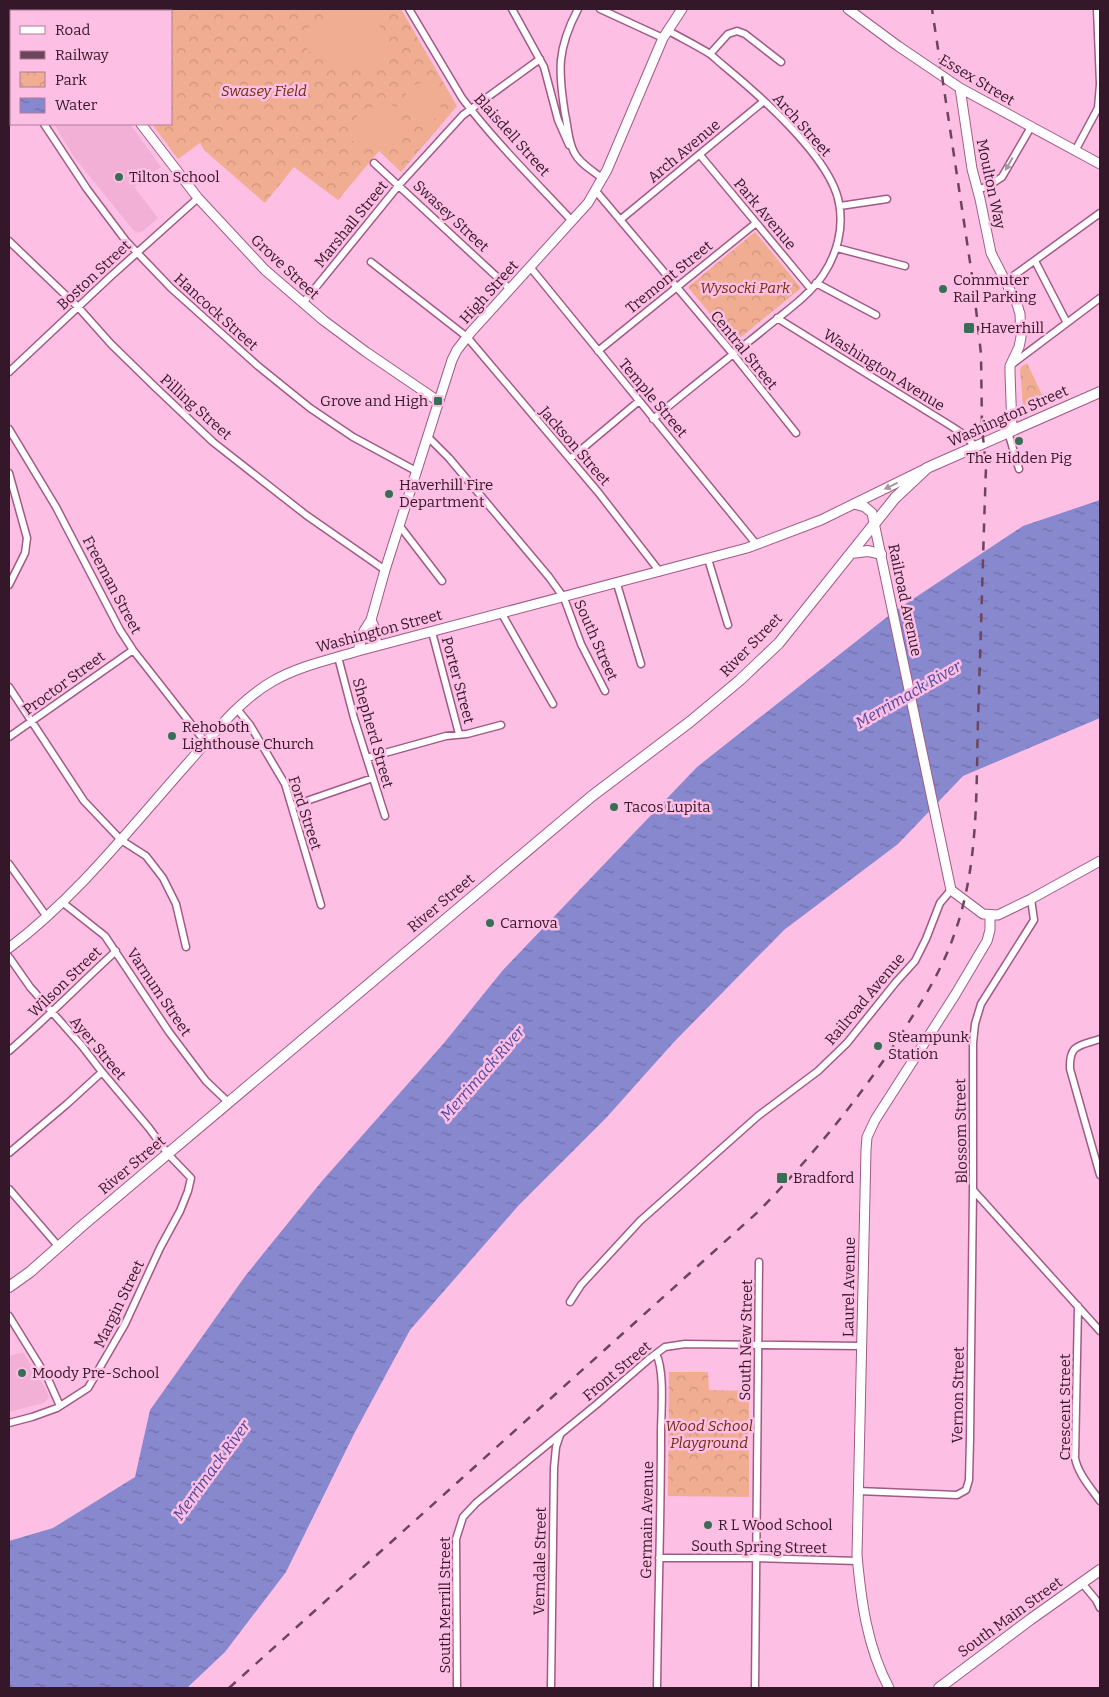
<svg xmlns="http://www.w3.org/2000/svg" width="1109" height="1697" font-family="Bitter,serif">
  <defs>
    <pattern id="park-crowns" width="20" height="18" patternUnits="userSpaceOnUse" patternTransform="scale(1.25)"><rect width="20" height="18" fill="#f0ad91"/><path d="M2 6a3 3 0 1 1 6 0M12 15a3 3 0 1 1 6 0" fill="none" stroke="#ce947d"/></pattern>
    <pattern id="water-ripples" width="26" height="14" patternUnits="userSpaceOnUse" patternTransform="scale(1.25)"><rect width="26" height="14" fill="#8888cf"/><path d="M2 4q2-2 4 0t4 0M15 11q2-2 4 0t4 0" fill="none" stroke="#706ea8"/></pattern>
  </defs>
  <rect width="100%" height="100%" fill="#febfe4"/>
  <path fill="#f2b0d7" d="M9 9H70L72 11H11V40L9 34Z
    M54 124H130L161 167 134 187 158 218 143 231 138 233 133 230 74 157Z
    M23 1352 46 1389 49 1397 44 1403 9 1412V1356Z"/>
  <path fill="url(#park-crowns)" d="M133 9H401L457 106 401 172 379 151 338 200 294 167 265 203 204 150 200 143 178 159 152 124H171V11H134Z
    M755 232 801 288 734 343 688 287Z
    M1027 363 1046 403 1033 409 1023 405 1020 370 1021 367Z
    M669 1372H708L709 1390 749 1391V1497L668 1496Z"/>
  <path fill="#f0ad91" d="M341 9H368L398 54C391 59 383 65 374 68 352 74 321 65 305 47 302 43 300 38 297 34Z
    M427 79 444 114 422 125 404 91Z
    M388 104 405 109 392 149 348 140C354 114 361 107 388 104Z"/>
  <path fill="url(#water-ripples)" d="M1100 500V718L963 776 898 844 784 930 673 1043 607 1117 519 1205 410 1330 355 1432 286 1572 225 1652 187 1688H9V1541L53 1528 135 1477 150 1410 246 1275 322 1181 444 1043 503 970 697 767 892 613 1023 526Z"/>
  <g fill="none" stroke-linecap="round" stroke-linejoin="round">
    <defs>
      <path id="street" d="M409 9 462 98C495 142 535 181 572 221
        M512 9 544 67 558 120 569 145
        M578 9C557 49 558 70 565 114 568 126 568 141 574 152 579 163 593 171 602 178
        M600 9 663 38
        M9 54 11 59
        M710 54 728 34 737 31 745 34 781 62
        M9 70 11 69
        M44 124 87 189 126 241 171 288 258 366 310 408 353 437 416 471
        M1075 151 1098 108 1100 84 1097 9
        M700 155 811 289
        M374 163 510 289
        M978 189 987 187 1002 177 1031 127
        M595 190 733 354 796 433
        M840 206 887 199
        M620 220 764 101
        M9 241 78 307 111 344 154 386 213 442 306 515 385 570
        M837 248 905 266
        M1035 261 1067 323
        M371 262 467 337 598 492 660 572
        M530 267 757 545
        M1005 282 1100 213
        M816 283 876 315
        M303 303 399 185 463 115 540 59
        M777 318 951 426 963 434 975 446
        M598 351 756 223
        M1011 365 1100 298
        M9 372 110 277 198 198
        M653 419C689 389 726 360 762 331 782 314 808 297 823 275 837 254 844 228 839 203 831 158 759 95 724 66 719 62 715 58 710 54 696 45 681 38 667 30
        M9 429 56 507 120 630 133 650 206 743
        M1008 432 1019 469
        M427 436 449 458 549 577 564 598 581 644 605 691
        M570 459 639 401
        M9 473 27 538 25 553 9 585
        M399 525 442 581
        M708 559 728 625
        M617 584 641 664
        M502 614 553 704
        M432 632 459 734
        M338 657 354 718 385 816
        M9 687 84 801 121 840 146 856 163 878 176 904 186 947
        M237 709 250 725 285 784 321 905
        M9 737 133 650
        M367 758 446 736 467 734 501 725
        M292 806 373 778
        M9 864 47 917
        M1031 899 1034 920 981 1004 975 1024 973 1043V1190L1100 1331
        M62 902 105 936 169 1032 206 1081 229 1103
        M9 957 30 987 82 1046 102 1072 149 1128 168 1154 191 1178 188 1191 180 1211 160 1248 125 1324 88 1388 57 1408 32 1417 9 1423
        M1100 1039C1079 1046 1069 1044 1070 1069L1100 1175
        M9 1051C46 1019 80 984 116 951
        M9 1153 67 1104 102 1072
        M9 1189 59 1247
        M570 1302 581 1285 640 1221 758 1116 818 1071 847 1043 896 982 915 961 926 939 940 903 951 890
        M1078 1306 1075 1458C1078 1474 1091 1488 1100 1501
        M9 1316 48 1379 60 1406
        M656 1354C665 1370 661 1413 661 1433 661 1518 658 1603 657 1688
        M858 1491 957 1495 966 1490 969 1480 970 1439 973 1190
        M659 1558H756L858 1561
        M1082 1583 1096 1600 1100 1608
        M457 1688 456 1539 463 1517 476 1503 597 1404 649 1359 665 1347 685 1344 861 1346
        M551 1688 554 1468 556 1447 560 1435
        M755 1688 759 1262"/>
      <path id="secondary" d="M80 9 82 11
        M848 9 898 46 960 88 1100 164
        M960 88 972 169 980 199 991 253 1017 304 1020 314 1021 337 1019 347 1010 366V372L1012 430
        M141 124 198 198 265 270 323 320 366 352 438 401
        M854 504 865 507 872 513 951 890 983 914 998 915 1031 899 1100 861
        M371 620 376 631V646
        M358 651 364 631 371 620 385 570 452 360 457 350 471 332 588 203 607 170 663 38 682 9
        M9 948C78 896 131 827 188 763 214 734 238 701 273 681 299 666 329 660 358 651L747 548 821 520 923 470
        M889 1688C867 1647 861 1600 857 1555L866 1150 867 1137 875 1120 955 995 987 941 990 930V916"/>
      <path id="primary" d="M851 553 868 551 881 554
        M9 1287 30 1272 82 1226 592 796 691 721 740 680 779 643 895 498 927 468 1100 392
        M939 1688 1031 1619 1100 1570"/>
    </defs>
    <use href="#street" stroke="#a05a85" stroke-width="9"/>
    <use href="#secondary" stroke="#a05a85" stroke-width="11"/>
    <use href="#primary" stroke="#a05a85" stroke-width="12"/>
    <use href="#street" stroke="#fff" stroke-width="6"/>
    <use href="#secondary" stroke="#fff" stroke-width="9"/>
    <use href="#primary" stroke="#fff" stroke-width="10"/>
    <path stroke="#6c455d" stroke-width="2.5" stroke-dasharray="9 9" stroke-linecap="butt" d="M229 1688 760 1210C812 1156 859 1099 900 1036 921 1003 943 969 955 932 979 864 976 790 978 719 981 635 983 551 986 467L982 427 981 354 973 282 932 9"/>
  </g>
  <defs><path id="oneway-solid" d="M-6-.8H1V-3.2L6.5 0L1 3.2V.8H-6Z" transform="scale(1.25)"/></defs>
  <g fill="#a4979f">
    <use href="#oneway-solid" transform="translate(1009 164) rotate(120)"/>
    <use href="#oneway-solid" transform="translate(891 486) rotate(154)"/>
  </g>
  <g fill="#376f56" stroke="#febfe4" stroke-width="2">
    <circle cx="119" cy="177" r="5"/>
    <circle cx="943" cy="289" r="5"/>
    <rect x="963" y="322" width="12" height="12" rx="2.5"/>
    <rect x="433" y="396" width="10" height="10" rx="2.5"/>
    <circle cx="1019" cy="441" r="5"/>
    <circle cx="389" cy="494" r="5"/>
    <circle cx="172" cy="736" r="5"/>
    <circle cx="614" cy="807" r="5"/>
    <circle cx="490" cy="923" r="5"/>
    <circle cx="878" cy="1046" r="5"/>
    <rect x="776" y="1172" width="12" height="12" rx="2.5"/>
    <circle cx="22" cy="1373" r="5"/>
    <circle cx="708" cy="1525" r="5"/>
  </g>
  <g text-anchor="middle" stroke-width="5" stroke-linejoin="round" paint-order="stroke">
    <g font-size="15" fill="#341729" stroke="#febfe4">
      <text transform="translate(977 80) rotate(31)" y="5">Essex Street</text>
      <text transform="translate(802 125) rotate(48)" y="5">Arch Street</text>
      <text transform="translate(512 135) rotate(48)" y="5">Blaisdell Street</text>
      <text transform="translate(684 151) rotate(-40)" y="5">Arch Avenue</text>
      <text transform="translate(991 184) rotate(78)" y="5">Moulton Way</text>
      <text transform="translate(765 214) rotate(50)" y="5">Park Avenue</text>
      <text transform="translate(451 216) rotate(43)" y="5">Swasey Street</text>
      <text transform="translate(351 224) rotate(-51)" y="5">Marshall Street</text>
      <text transform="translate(285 267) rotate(43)" y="5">Grove Street</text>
      <text transform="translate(94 275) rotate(-43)" y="5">Boston Street</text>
      <text transform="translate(669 277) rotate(-39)" y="5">Tremont Street</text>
      <text transform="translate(489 292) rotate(-48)" y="5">High Street</text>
      <text transform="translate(216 312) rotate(42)" y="5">Hancock Street</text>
      <text transform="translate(744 350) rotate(51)" y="5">Central Street</text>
      <text transform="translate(884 370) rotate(32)" y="5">Washington Avenue</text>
      <text transform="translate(653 398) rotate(50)" y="5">Temple Street</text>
      <text transform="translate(196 407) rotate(42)" y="5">Pilling Street</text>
      <text transform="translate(1008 416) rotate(-24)" y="5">Washington Street</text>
      <text transform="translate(575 446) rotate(49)" y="5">Jackson Street</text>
      <text transform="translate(112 585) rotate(62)" y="5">Freeman Street</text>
      <text transform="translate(905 600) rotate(78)" y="5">Railroad Avenue</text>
      <text transform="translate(379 631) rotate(-15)" y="5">Washington Street</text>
      <text transform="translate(596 640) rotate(66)" y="5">South Street</text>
      <text transform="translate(751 645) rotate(-46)" y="5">River Street</text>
      <text transform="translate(458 680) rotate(75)" y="5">Porter Street</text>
      <text transform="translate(64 683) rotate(-36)" y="5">Proctor Street</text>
      <text transform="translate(373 733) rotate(74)" y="5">Shepherd Street</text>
      <text transform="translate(305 813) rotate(72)" y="5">Ford Street</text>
      <text transform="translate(441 903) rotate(-40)" y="5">River Street</text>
      <text transform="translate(65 982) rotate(-44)" y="5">Wilson Street</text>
      <text transform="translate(159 992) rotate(56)" y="5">Varnum Street</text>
      <text transform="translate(865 999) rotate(-50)" y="5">Railroad Avenue</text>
      <text transform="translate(98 1048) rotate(50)" y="5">Ayer Street</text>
      <text transform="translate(961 1131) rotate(-91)" y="5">Blossom Street</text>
      <text transform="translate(132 1165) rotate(-40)" y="5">River Street</text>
      <text transform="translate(849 1287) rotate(-89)" y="5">Laurel Avenue</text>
      <text transform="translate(119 1304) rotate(-64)" y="5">Margin Street</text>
      <text transform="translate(746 1340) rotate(-89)" y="5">South New Street</text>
      <text transform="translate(617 1371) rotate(-40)" y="5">Front Street</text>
      <text transform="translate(958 1395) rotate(-89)" y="5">Vernon Street</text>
      <text transform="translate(1065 1407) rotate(-90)" y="5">Crescent Street</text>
      <text transform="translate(647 1520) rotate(-89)" y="5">Germain Avenue</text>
      <text transform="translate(759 1547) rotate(1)" y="5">South Spring Street</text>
      <text transform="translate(540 1561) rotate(-89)" y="5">Verndale Street</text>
      <text transform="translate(445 1605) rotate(-90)" y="5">South Merrill Street</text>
      <text transform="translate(1010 1617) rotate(-36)" y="5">South Main Street</text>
    </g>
    <g font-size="15" font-style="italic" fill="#732d0b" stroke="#febfe4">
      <text x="264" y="96">Swasey Field</text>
      <text x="745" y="293">Wysocki Park</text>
      <text x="709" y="1431">Wood School<tspan x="709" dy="17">Playground</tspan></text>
    </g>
    <g font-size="15" fill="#341729" stroke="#febfe4" text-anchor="start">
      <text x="129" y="182">Tilton School</text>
      <text x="953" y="285">Commuter<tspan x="953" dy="17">Rail Parking</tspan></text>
      <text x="980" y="333">Haverhill</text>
      <text x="428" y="406" text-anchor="end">Grove and High</text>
      <text x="1019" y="463" text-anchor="middle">The Hidden Pig</text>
      <text x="399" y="490">Haverhill Fire<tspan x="399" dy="17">Department</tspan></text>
      <text x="182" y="732">Rehoboth<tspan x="182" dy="17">Lighthouse Church</tspan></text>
      <text x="624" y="812">Tacos Lupita</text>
      <text x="500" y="928">Carnova</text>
      <text x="888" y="1042">Steampunk<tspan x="888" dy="17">Station</tspan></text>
      <text x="793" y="1183">Bradford</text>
      <text x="32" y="1378">Moody Pre-School</text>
      <text x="718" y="1530">R L Wood School</text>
    </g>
    <g font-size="16" font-style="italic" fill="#4e489e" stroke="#febfe4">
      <text transform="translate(908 694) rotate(-30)" y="6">Merrimack River</text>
      <text transform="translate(482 1073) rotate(-49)" y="6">Merrimack River</text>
      <text transform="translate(211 1470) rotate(-54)" y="6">Merrimack River</text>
    </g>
  </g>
  <rect width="1109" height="1697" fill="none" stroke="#341729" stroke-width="20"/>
  <rect x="10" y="10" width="162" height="115" fill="#febfe4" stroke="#ad7c99"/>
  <rect x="20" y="26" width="25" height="8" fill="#ffffff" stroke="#ad7c99"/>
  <text x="55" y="35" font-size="15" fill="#341729">Road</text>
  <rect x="20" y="51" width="25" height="8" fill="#6c455d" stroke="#ad7c99"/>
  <text x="55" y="60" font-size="15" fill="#341729">Railway</text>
  <rect x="20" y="72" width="25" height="15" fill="url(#park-crowns)" stroke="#ad7c99"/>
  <text x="55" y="85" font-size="15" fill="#341729">Park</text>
  <rect x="20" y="98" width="25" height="15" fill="url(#water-ripples)" stroke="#ad7c99"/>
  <text x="55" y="110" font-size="15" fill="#341729">Water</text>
</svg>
